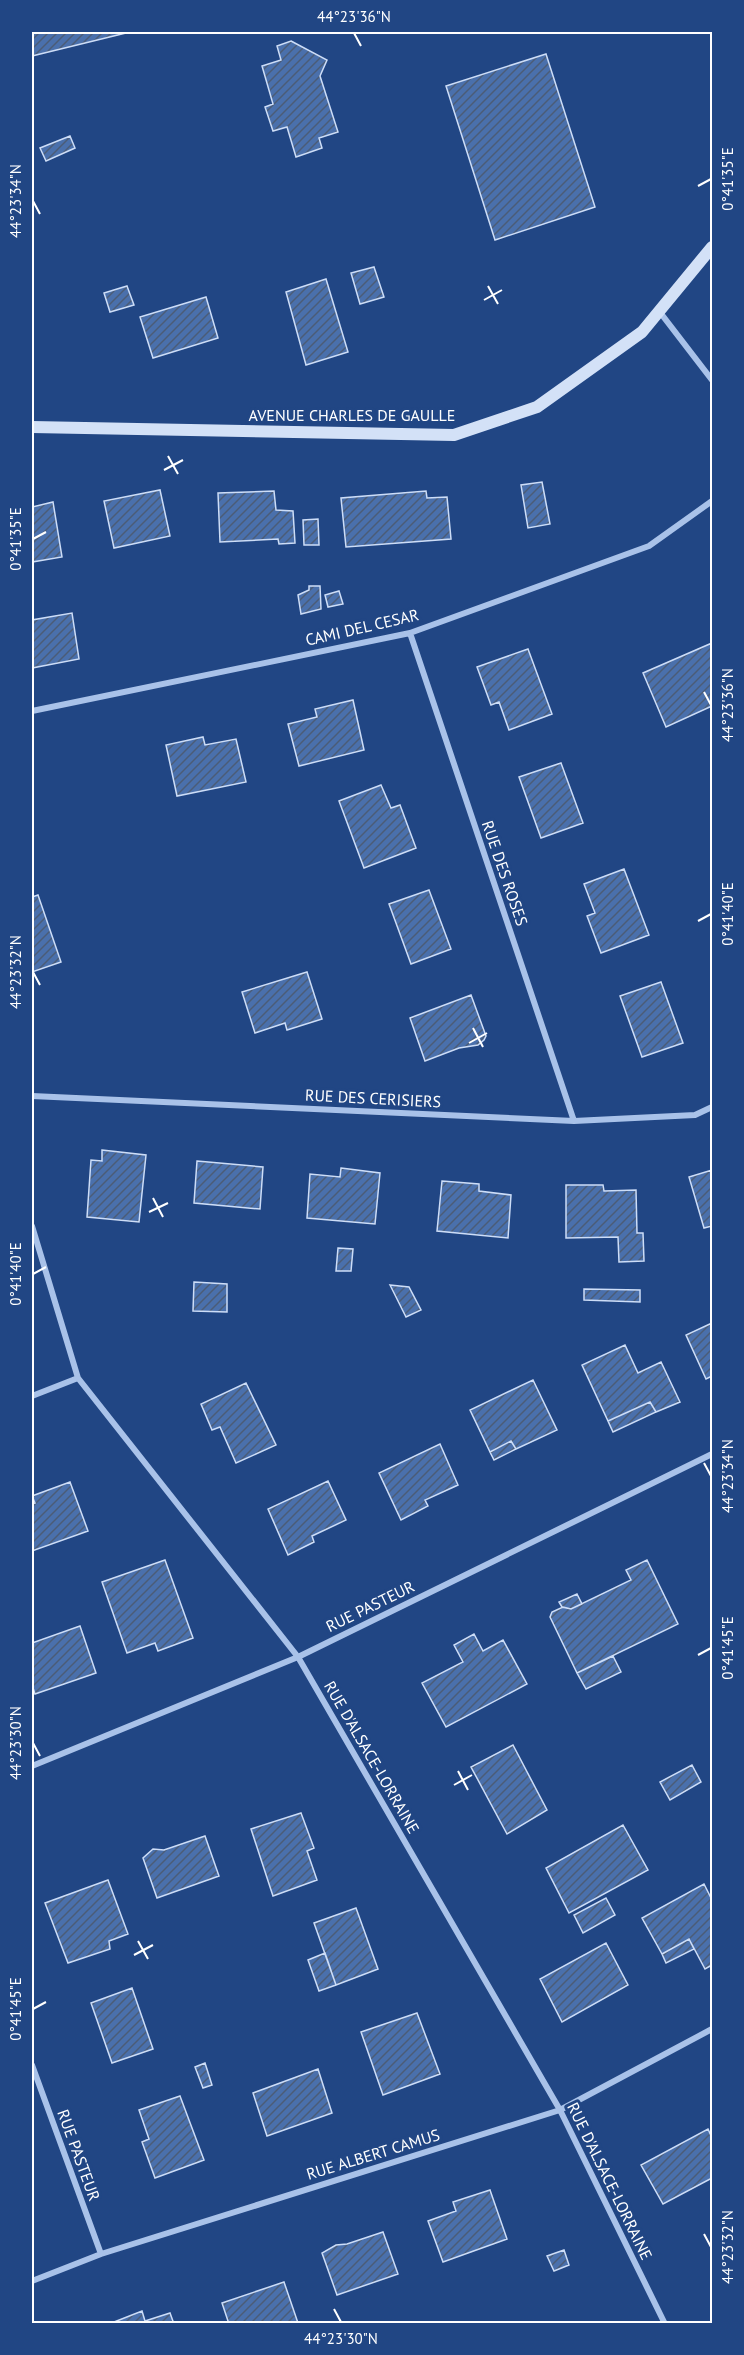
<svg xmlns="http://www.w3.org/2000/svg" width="744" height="2355" font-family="'PT Sans',sans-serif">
  <defs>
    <pattern id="building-hatch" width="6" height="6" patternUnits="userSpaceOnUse" patternTransform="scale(1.5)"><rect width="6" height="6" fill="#4a70ac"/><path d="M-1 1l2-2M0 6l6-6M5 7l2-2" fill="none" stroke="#4b5c77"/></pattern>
  </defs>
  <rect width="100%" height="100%" fill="#214684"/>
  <path fill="url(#building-hatch)" stroke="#cdddf7" stroke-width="1.5" d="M32 32H130L32 56Z
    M291 41 327 60 320 76 338 132 319 138 322 148 296 157 287 127 273 131 265 107 273 104 262 66 281 60 277 46Z
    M546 54 595 207 495 240 446 86Z
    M70 136 75 148 46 161 40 148Z
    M374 267 384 297 360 304 351 273Z
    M326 279 348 352 306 365 286 292Z
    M127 286 134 305 110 312 104 293Z
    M206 297 218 338 153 358 140 317Z
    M542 482 550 524 528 528 521 485Z
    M160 490 170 536 114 548 104 501Z
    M274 491 276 510 293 511 295 543 279 544 278 539 220 542 218 493Z
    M426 491 427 498 447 497 451 539 346 547 341 498Z
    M53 502 62 557 32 562V507Z
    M318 519 319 545H304L303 520Z
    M309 586H320L321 609 301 614 298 595 309 590Z
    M339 591 343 604 328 607 325 595Z
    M72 613 79 659 32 668V620Z
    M712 643V706L666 727 643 673Z
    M528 649 552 714 509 730 499 702 491 705 477 667Z
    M353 700 364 750 299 766 288 724 317 717 315 709Z
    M203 737 205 745 236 739 246 782 177 796 166 745Z
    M561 763 583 823 541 838 519 777Z
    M381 785 391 808 400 805 416 848 364 868 339 801Z
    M624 869 649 935 601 953 587 916 595 913 584 884Z
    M429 890 451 949 411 964 389 904Z
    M38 895 61 962 32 972V897Z
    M307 972 322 1019 287 1030 285 1023 255 1033 242 992Z
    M661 982 683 1043 642 1057 620 996Z
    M471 995 486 1036 484 1040 478 1045 459 1048 425 1061 410 1018Z
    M102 1150 146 1155 139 1222 87 1217 91 1160 102 1161Z
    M197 1161 263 1167 260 1209 194 1203Z
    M341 1168 380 1173 375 1224 307 1218 310 1174 340 1177Z
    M712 1170V1226L704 1228 689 1177Z
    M442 1181 479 1184V1191L511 1195 508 1238 437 1231Z
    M566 1185H603L604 1191 636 1190 637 1233H643L644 1261 619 1262 618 1237 566 1238Z
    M338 1248 353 1249 351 1271H336Z
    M194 1282 227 1284V1312L193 1311Z
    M390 1285 409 1287 421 1310 406 1317Z
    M584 1289 640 1290V1302L584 1300Z
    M712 1323V1376L706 1379 686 1335Z
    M625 1345 638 1373 661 1362 680 1402 656 1412 650 1402 608 1421 582 1365Z
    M533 1380 557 1430 516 1449 511 1441 490 1452 470 1410Z
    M246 1383 276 1445 236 1463 220 1427 212 1430 201 1404Z
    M650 1402 656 1412 613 1432 608 1421Z
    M511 1441 516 1449 494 1460 490 1452Z
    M440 1444 458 1485 425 1500 428 1506 401 1520 379 1473Z
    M328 1481 346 1520 312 1536 314 1542 288 1555 268 1509Z
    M70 1482 88 1531 32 1551V1504L35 1503 32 1496Z
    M165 1560 193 1638 158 1651 155 1643 127 1653 102 1582Z
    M647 1560 678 1624 577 1673 550 1617 552 1612 563 1607 571 1609 631 1580 626 1570Z
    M577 1594 582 1604 571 1609 562 1607 559 1602Z
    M80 1626 96 1673 35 1694 32 1685V1643Z
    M474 1634 483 1651 503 1640 527 1684 446 1727 422 1683 463 1662 454 1645Z
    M613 1656 621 1672 586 1689 577 1673Z
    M513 1745 547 1810 507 1834 471 1767Z
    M692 1765 701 1782 670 1800 660 1782Z
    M301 1813 314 1848 307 1851 317 1880 273 1896 251 1829Z
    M623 1825 648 1870 569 1913 546 1868Z
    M205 1836 219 1876 157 1898 143 1858 153 1849 164 1850Z
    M108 1880 128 1934 109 1941 110 1949 68 1963 45 1903Z
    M704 1884 712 1900V1965L705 1969 689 1939 662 1954 642 1918Z
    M606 1898 615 1915 583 1933 574 1915Z
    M356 1908 378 1969 336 1985 314 1923Z
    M689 1939 694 1949 666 1963 662 1954Z
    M606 1943 628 1985 562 2022 540 1979Z
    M325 1953 336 1985 319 1991 308 1960Z
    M132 1988 153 2049 112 2063 91 2003Z
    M417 2013 440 2074 383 2095 361 2032Z
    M205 2063 212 2085 203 2088 195 2067Z
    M318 2069 332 2113 267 2136 253 2093Z
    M180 2096 204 2160 155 2178 142 2142 149 2139 139 2110Z
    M708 2129 712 2138V2178L663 2204 641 2165Z
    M490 2190 507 2239 443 2262 428 2221 456 2211 453 2202Z
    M383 2232 398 2274 337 2295 322 2253 336 2245 347 2244Z
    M564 2250 569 2265 554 2271 547 2256Z
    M284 2282 298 2323 229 2324 222 2303Z
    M142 2311 145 2321 170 2313 174 2324H109Z"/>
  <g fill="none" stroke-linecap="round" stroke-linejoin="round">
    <path stroke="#a9c2e9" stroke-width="6" d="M659 311 712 380
      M410 633 574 1121
      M32 711 410 633 649 546 712 501
      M32 1096 574 1121 695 1115 712 1107
      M32 1226 78 1378 298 1657 560 2110 665 2324
      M32 1396 78 1378
      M32 1766 298 1657 712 1454
      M32 2065 101 2254
      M32 2281 101 2254 560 2110 712 2029"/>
    <path stroke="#d3e1f7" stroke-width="12" d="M32 427 454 435 537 407 642 332 712 247"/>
  </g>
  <path fill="none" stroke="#fff" stroke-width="2" d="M354 33 361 46M698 186 711 179M33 201 40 214M488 286 498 304M484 300 502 290M168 456 178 474M164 470 183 460M33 539 46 532M704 692 711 705M698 921 711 914M33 972 40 985M473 1028 483 1047M469 1043 487 1033M153 1198 163 1217M149 1212 168 1203M33 1274 46 1267M704 1463 711 1476M698 1655 711 1648M33 1743 40 1756M458 1771 468 1790M454 1785 472 1775M138 1941 148 1959M134 1955 153 1945M33 2009 46 2002M704 2234 711 2247M334 2309 341 2322"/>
  <g text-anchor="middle" stroke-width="6" stroke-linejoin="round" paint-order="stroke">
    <g font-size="16" fill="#fff" stroke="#214684">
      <text x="352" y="421">AVENUE CHARLES DE GAULLE</text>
      <text transform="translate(362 627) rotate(-13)" y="6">CAMI DEL CESAR</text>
      <text transform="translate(505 873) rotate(71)" y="6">RUE DES ROSES</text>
      <text transform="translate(373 1098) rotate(3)" y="6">RUE DES CERISIERS</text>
      <text transform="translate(370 1606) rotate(-26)" y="6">RUE PASTEUR</text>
      <text transform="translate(372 1757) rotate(60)" y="6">RUE D'ALSACE-LORRAINE</text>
      <text transform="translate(373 2154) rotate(-17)" y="6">RUE ALBERT CAMUS</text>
      <text transform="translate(79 2155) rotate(70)" y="6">RUE PASTEUR</text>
      <text transform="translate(610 2181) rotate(64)" y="6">RUE D'ALSACE-LORRAINE</text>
    </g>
  </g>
  <rect width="744" height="2355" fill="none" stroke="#214684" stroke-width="66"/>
  <rect x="33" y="33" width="678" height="2289" fill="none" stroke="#fff" stroke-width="2"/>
  <g font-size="15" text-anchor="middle" fill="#fff">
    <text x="354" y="22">44°23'36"N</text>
    <text transform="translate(728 179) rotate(-90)" y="5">0°41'35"E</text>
    <text transform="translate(16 201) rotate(-90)" y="5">44°23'34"N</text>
    <text transform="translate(16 539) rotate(-90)" y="5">0°41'35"E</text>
    <text transform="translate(728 705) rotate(-90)" y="5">44°23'36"N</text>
    <text transform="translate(728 914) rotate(-90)" y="5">0°41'40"E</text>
    <text transform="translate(16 972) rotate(-90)" y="5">44°23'32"N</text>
    <text transform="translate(16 1274) rotate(-90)" y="5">0°41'40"E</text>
    <text transform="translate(728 1476) rotate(-90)" y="5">44°23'34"N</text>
    <text transform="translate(728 1648) rotate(-90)" y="5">0°41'45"E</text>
    <text transform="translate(16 1743) rotate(-90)" y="5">44°23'30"N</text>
    <text transform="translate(16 2009) rotate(-90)" y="5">0°41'45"E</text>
    <text transform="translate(728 2247) rotate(-90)" y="5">44°23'32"N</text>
    <text x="341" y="2344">44°23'30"N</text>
  </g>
</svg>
